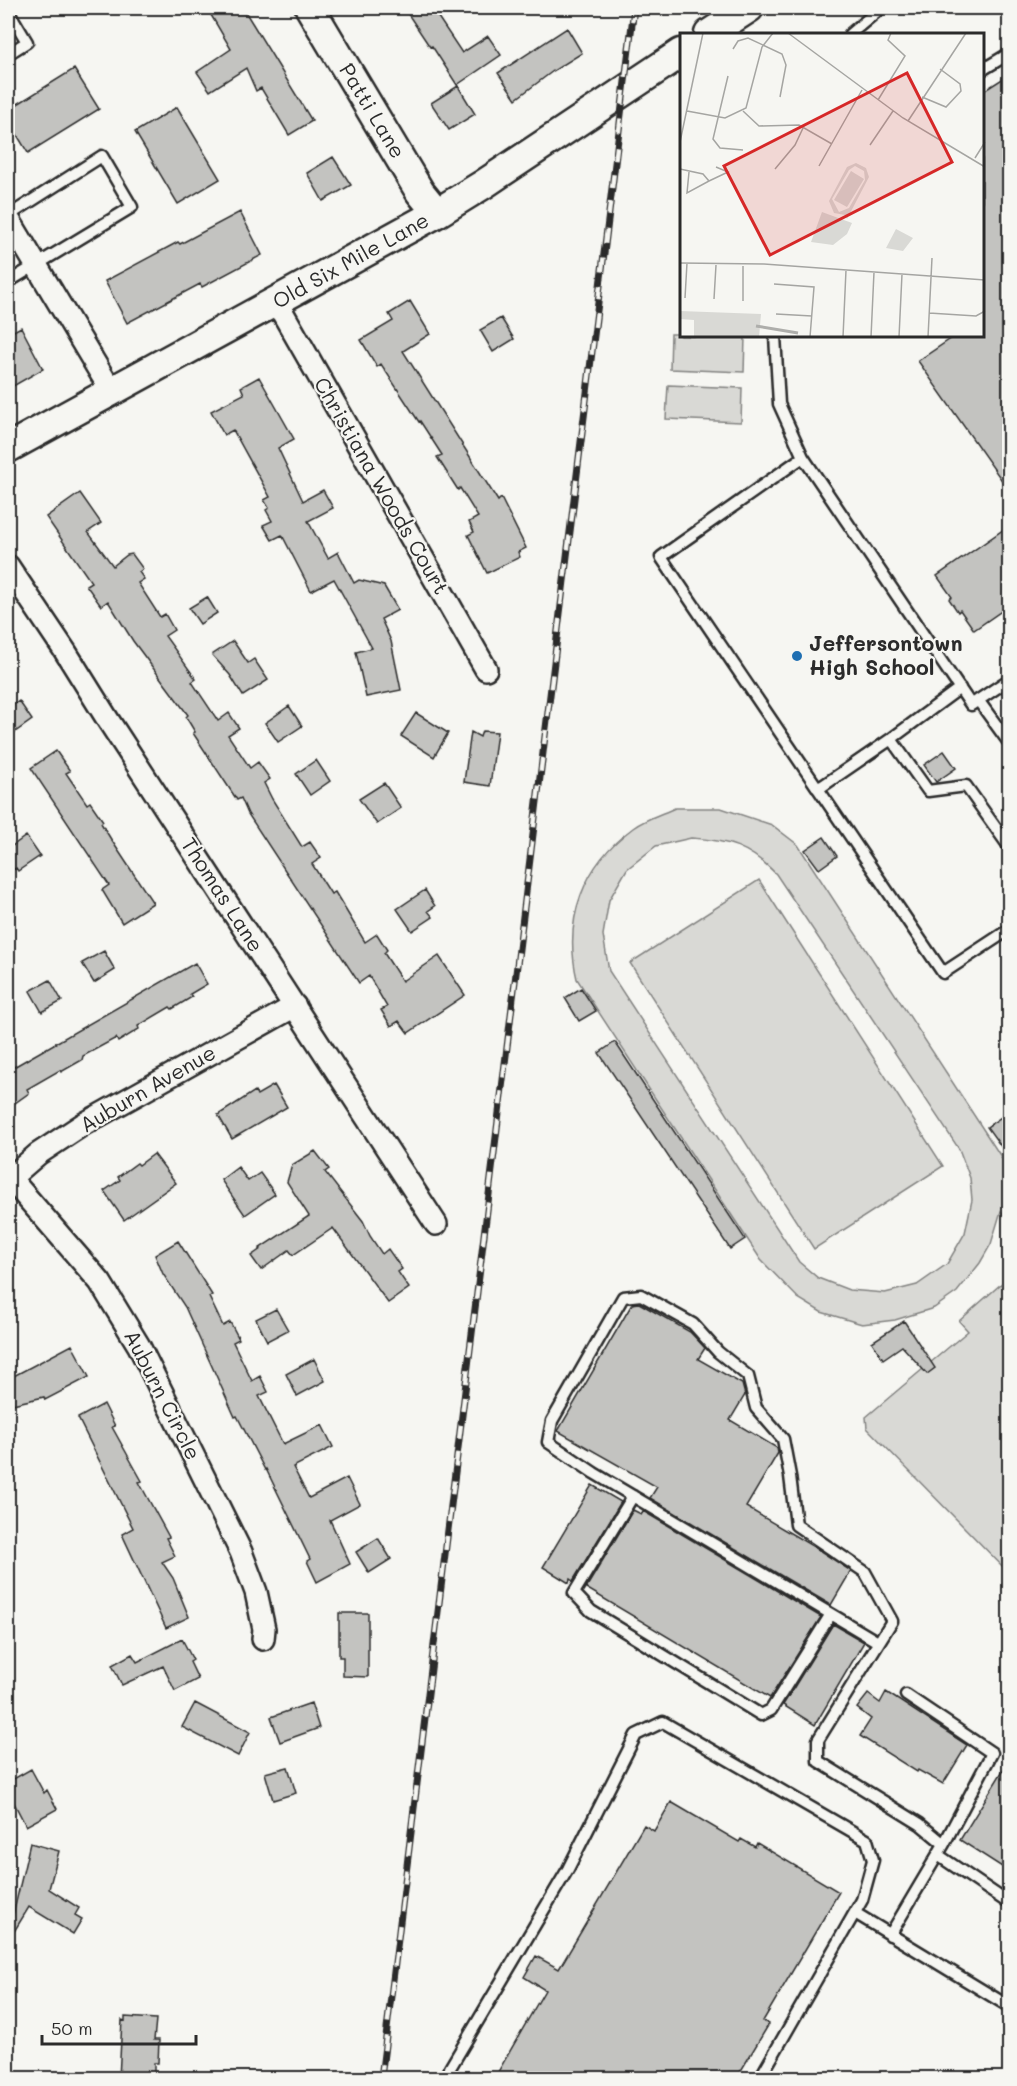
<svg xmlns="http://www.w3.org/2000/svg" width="1017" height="2086" font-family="Mali,sans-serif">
  <rect width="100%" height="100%" fill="#f6f6f2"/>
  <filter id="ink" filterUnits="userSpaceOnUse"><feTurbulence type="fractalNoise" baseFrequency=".0167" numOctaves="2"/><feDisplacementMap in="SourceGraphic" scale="12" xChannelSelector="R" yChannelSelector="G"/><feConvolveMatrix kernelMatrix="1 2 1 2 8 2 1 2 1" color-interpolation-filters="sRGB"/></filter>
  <g filter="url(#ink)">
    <path fill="#d9d9d5" stroke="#828280" stroke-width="1.5" fill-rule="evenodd" d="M671 334H681V336L745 337 744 372 670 369Z
      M668 385 742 388 741 422 666 419Z
      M675 808H721L772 825 798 845 1009 1169V1223L1001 1211 991 1244 980 1263 957 1292 934 1308 895 1320 862 1324 821 1312 798 1298 761 1260 577 979C563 919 583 865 633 828 645 819 662 814 675 808ZM691 838C728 840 750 847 776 874L959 1149 970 1178 972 1200 965 1233 947 1264 917 1285 885 1293 849 1290 818 1278 799 1262 609 971 603 935 609 900 627 869 656 846Z
      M759 880 943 1166 814 1249 630 963Z
      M1009 1277V1573L867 1428 866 1417 968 1331 959 1321Z"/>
    <path fill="#c3c3c0" stroke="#2b2b2b" stroke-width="1.5" d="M222 8H243L312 121 289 135 261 88 256 91 246 68 210 91 197 72 231 49 211 15Z
      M404 8H432L462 53 488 36 501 55 457 85 432 46 430 47Z
      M567 28 582 53 553 71 516 99 498 73Z
      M74 69 99 109 28 153 8 120V110Z
      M1010 74V492L918 361 955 336H982V92Z
      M458 86 475 114 449 130 431 103Z
      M177 107 220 179 178 204 135 132Z
      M333 157 351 185 323 201 307 173Z
      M240 212 262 255 202 287 200 284 127 323 105 281 178 242 180 244Z
      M410 301 430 334 403 351 498 501 501 498 526 548 518 552 520 557 487 573 468 535 474 532 469 522 478 517 460 488 458 490 437 457 442 455 420 421 419 422 381 364 377 367 361 340 393 321 389 314Z
      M501 318 514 339 493 352 480 330Z
      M21 327 43 369 8 389V334Z
      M259 377 294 439 278 448 303 501 323 490 333 508 308 521 328 558 338 552 354 583 359 580 384 586 398 610 381 619 391 641 401 690 366 697 356 652 372 648 334 579 311 591 282 535 272 540 263 525 272 521 266 510 269 508 264 500 270 497 233 430 224 435 211 411 244 394 241 387Z
      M80 493 101 523 88 532 113 566 127 555 132 554 143 569 139 572 144 579 138 583 160 617 165 614 174 630 165 636 196 679 192 682 218 721 229 713 239 728 228 735 250 768 258 762 270 779 264 783 272 799 302 847 310 842 321 858 312 864 331 894 335 892 365 942 377 934 387 950 384 953 402 981 439 956 465 995 408 1033 399 1021 391 1026 381 1010 387 1007 369 976 359 983 248 814 241 798 237 800 193 733 195 732 186 717 188 715 133 641 108 601 101 606 86 585 91 582 46 517Z
      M1010 525V605L974 630 960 610 958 612 949 599 952 597 937 576Z
      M207 597 217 613 200 624 189 608Z
      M233 641 248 663 254 659 268 680 243 696 230 675 212 655Z
      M19 701 32 720 8 737V709Z
      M289 706 302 726 278 742 265 723Z
      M416 713 448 733 434 757 401 736Z
      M482 731 497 732 490 786 464 782 471 732 480 737Z
      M56 751 70 771 66 773 87 804 90 802 103 821 101 823 112 841 153 903 122 923 102 890 109 885 31 768Z
      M944 751 956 768 936 782 924 765Z
      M316 760 330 781 310 795 296 774Z
      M384 783 401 808 377 824 359 799Z
      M26 836 40 856 18 871 16 868 8 872V849Z
      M824 837 837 856 819 869 805 850Z
      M425 890 435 906 428 911 433 917 412 931 397 909Z
      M104 951 115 970 94 983 82 963Z
      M195 963 207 984 190 994 192 997 172 1009 170 1007 138 1026 139 1029 118 1042 116 1038 83 1056 82 1060 61 1072 60 1070 27 1089 29 1093 8 1108V1071L12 1068Z
      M50 980 62 1001 42 1012 30 991Z
      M581 988 596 1011 579 1021 565 998Z
      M615 1042 745 1239 730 1249 599 1053Z
      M274 1085 287 1107 232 1139 218 1115 255 1091 257 1095Z
      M1010 1111V1159L987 1127Z
      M315 1151 329 1169 325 1172 363 1221 370 1236 382 1254 388 1249 402 1269 398 1272 409 1288 388 1303 333 1228 293 1255 289 1250 261 1270 251 1256 261 1249 260 1248 309 1216 287 1182 292 1165Z
      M154 1154 176 1183 124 1220 104 1191 120 1180 118 1177 137 1163 139 1165Z
      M238 1167 248 1181 260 1173 275 1194 245 1215 221 1180Z
      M178 1241 212 1295 209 1297 223 1326 230 1322 239 1339 233 1342 252 1381 260 1376 268 1392 259 1396 283 1444 322 1425 333 1447 293 1467 309 1498 347 1478 360 1504 330 1520 350 1564 317 1582 307 1561 310 1559 266 1469 265 1470 237 1416 235 1417 185 1307 163 1274 155 1255Z
      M639 1303 690 1332 705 1348 698 1359 742 1384 745 1395 730 1420 777 1448 778 1453 746 1507 819 1550 851 1571 831 1605 650 1498 657 1487 558 1431 632 1304Z
      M276 1309 288 1330 267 1341 256 1319Z
      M904 1321 935 1368 927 1374 902 1346 883 1359 872 1342Z
      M72 1345 89 1377 45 1400 44 1397 8 1405V1379Z
      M314 1359 325 1381 297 1396 286 1374Z
      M104 1404 115 1426 112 1427 142 1481 139 1482 169 1537 166 1538 175 1556 162 1562 173 1578 189 1617 166 1628 122 1534 133 1528 78 1418Z
      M592 1485 621 1502 573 1581 570 1579 569 1583 543 1567Z
      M633 1510 641 1514 643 1511 821 1617 770 1698 586 1588Z
      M378 1538 391 1559 369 1573 356 1552Z
      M339 1613H368V1677L343 1676V1657H339Z
      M833 1624 864 1642 815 1725 783 1705Z
      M182 1639 193 1660 190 1662 198 1679 175 1691 163 1666 122 1685 112 1665 132 1654 137 1662Z
      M886 1692 967 1745 943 1784 918 1770 917 1772 860 1736 871 1719 857 1708 868 1694 880 1703Z
      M195 1703 250 1732 238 1756 182 1727Z
      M311 1703 319 1728 280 1742 271 1717Z
      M1010 1759V1856L1002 1867 960 1840Z
      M288 1767 296 1793 273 1800 265 1773Z
      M31 1769 44 1793 47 1790 57 1809 26 1826 11 1797 13 1796 8 1782Z
      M671 1802 739 1842 741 1839 755 1847 757 1843 839 1892 763 2021 769 2024 736 2079H494L545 1990 524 1977 536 1956 559 1969 644 1825 654 1831Z
      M30 1843 59 1851 49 1889 79 1908 75 1915 82 1919 73 1934 29 1907 10 1938 8 1936Z
      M125 2017 156 2019 154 2040H159L158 2063H154V2079L119 2078 122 2020 125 2021Z"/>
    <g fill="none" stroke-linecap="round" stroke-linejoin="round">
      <defs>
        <path id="lane" d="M8 10 27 42 8 54
          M850 34 881 8
          M982 70 1010 53
          M8 216 102 156 132 207 8 282
          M775 336 779 404 803 457 971 705 1010 679
          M803 457 661 557 943 973 1010 929
          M960 688 891 739 928 791 966 786 1010 848
          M978 700 1010 744
          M818 789 891 739
          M633 1496 574 1593 591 1611 761 1715 771 1710 831 1614
          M878 1642 594 1473 548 1442 552 1421 623 1297 641 1295 693 1324 718 1352 748 1376 756 1408 783 1439 790 1476 796 1525 865 1572 892 1621 818 1740V1761L920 1824 944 1844 890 1935
          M906 1695 992 1753 944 1844
          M938 1855 1010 1904
          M855 1913 1010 2007
          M448 2078 450 2068 568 1869 636 1735 663 1722 867 1840 873 1860 862 1900 760 2078"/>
        <path id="street" d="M8 218 112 392
          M277 303 486 669
          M8 566 65 651 108 720 436 1224
          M10 1178 100 1282 139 1346 241 1552 256 1592 264 1629 263 1639
          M8 1180 38 1154 82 1125 295 1006"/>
        <path id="secondary" d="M310 8 420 192 437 213
          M709 34 749 8
          M8 448 437 213 484 184 681 53"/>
      </defs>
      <use href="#lane" stroke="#2b2b2b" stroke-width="15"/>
      <use href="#street" stroke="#2b2b2b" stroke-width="26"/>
      <use href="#secondary" stroke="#2b2b2b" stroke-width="33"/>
      <use href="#lane" stroke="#f6f6f2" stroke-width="10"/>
      <use href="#street" stroke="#f6f6f2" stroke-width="21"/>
      <use href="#secondary" stroke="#f6f6f2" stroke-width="28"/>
      <defs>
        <path id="rail" d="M381 2078 634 8"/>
      </defs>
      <use href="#rail" stroke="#2b2b2b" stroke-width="7"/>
      <use href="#rail" stroke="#f6f6f2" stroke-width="4.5" stroke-dasharray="14" stroke-linecap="butt"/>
    </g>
  </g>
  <circle fill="#1f6fb2" stroke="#f6f6f2" stroke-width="2" cx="797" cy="656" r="6"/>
  <g text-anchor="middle" stroke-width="4.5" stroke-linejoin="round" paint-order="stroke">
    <g font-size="21" fill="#2b2b2b" stroke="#f6f6f2">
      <text transform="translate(372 111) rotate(59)" y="7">Patti Lane</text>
      <text transform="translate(351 261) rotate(-29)" y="7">Old Six Mile Lane</text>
      <text transform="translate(381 486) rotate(60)" y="7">Christiana Woods Court</text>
      <text transform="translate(222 895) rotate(57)" y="7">Thomas Lane</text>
      <text transform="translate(148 1089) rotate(-30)" y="7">Auburn Avenue</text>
      <text transform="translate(162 1395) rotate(63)" y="7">Auburn Circle</text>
    </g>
    <g font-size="21" font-weight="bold" fill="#2b2b2b" stroke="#f6f6f2" text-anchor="start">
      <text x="809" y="651">Jeffersontown<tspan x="809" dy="24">High School</tspan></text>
    </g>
  </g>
  <g transform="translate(680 33)">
    <rect width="304" height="304" fill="#f6f6f2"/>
    <path d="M176 130 186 135 189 144 167 186 165 182 154 180 149 168 167 134ZM175 133 184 138 185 147 169 175 159 179 152 166 169 137ZM171 138 184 146 167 174 154 167ZM142 179 172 190 167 201 153 212 131 209ZM216 196 233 205 223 218 206 215ZM0 278 81 281 79 304H14V287L0 286Z" fill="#d9d9d5" fill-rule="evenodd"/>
    <path fill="none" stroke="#aeaeab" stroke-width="3" d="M76 293 118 300"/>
    <path fill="none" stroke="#a5a5a2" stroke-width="1.5" d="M108 0 223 85 305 134M53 16 58 8 68 5 102 21 106 32 100 64M48 43 33 106 40 115 63 117M242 64 266 74 281 58 280 51 260 36M198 67 225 23 208 7 211 0M7 78 45 85 66 75 82 14 93 0M63 78 79 93 119 92 152 111M228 88 286 0M0 109 23 0M190 112 213 78M295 125 305 109M139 133 182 57M0 136 23 141 29 148 48 139 36 134M95 136 115 112 124 93M9 139 7 160 29 148M0 230 84 231 305 247M94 251 134 254 130 304M5 265 7 230M34 266 36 232M63 268V233M249 280 296 283 305 278M96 281 132 283M163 304 166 237M191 304 194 239M219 304 222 241M248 304 252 225"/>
    <path fill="#d62828" fill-opacity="0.15" stroke="#d62828" stroke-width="3" d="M227 40 272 129 90 222 44 133Z"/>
    <rect width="304" height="304" fill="none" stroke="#2b2b2b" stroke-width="3"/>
  </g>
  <rect width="1017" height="2086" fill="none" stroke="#f6f6f2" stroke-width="30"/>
  <rect x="15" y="15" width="987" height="2056" fill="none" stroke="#2b2b2b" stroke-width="2" filter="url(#ink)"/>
  <path d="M42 2035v9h154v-9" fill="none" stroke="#2b2b2b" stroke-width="3"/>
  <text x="51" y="2035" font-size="18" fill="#2b2b2b" stroke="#f6f6f2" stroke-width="4.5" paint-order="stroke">50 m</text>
</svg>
